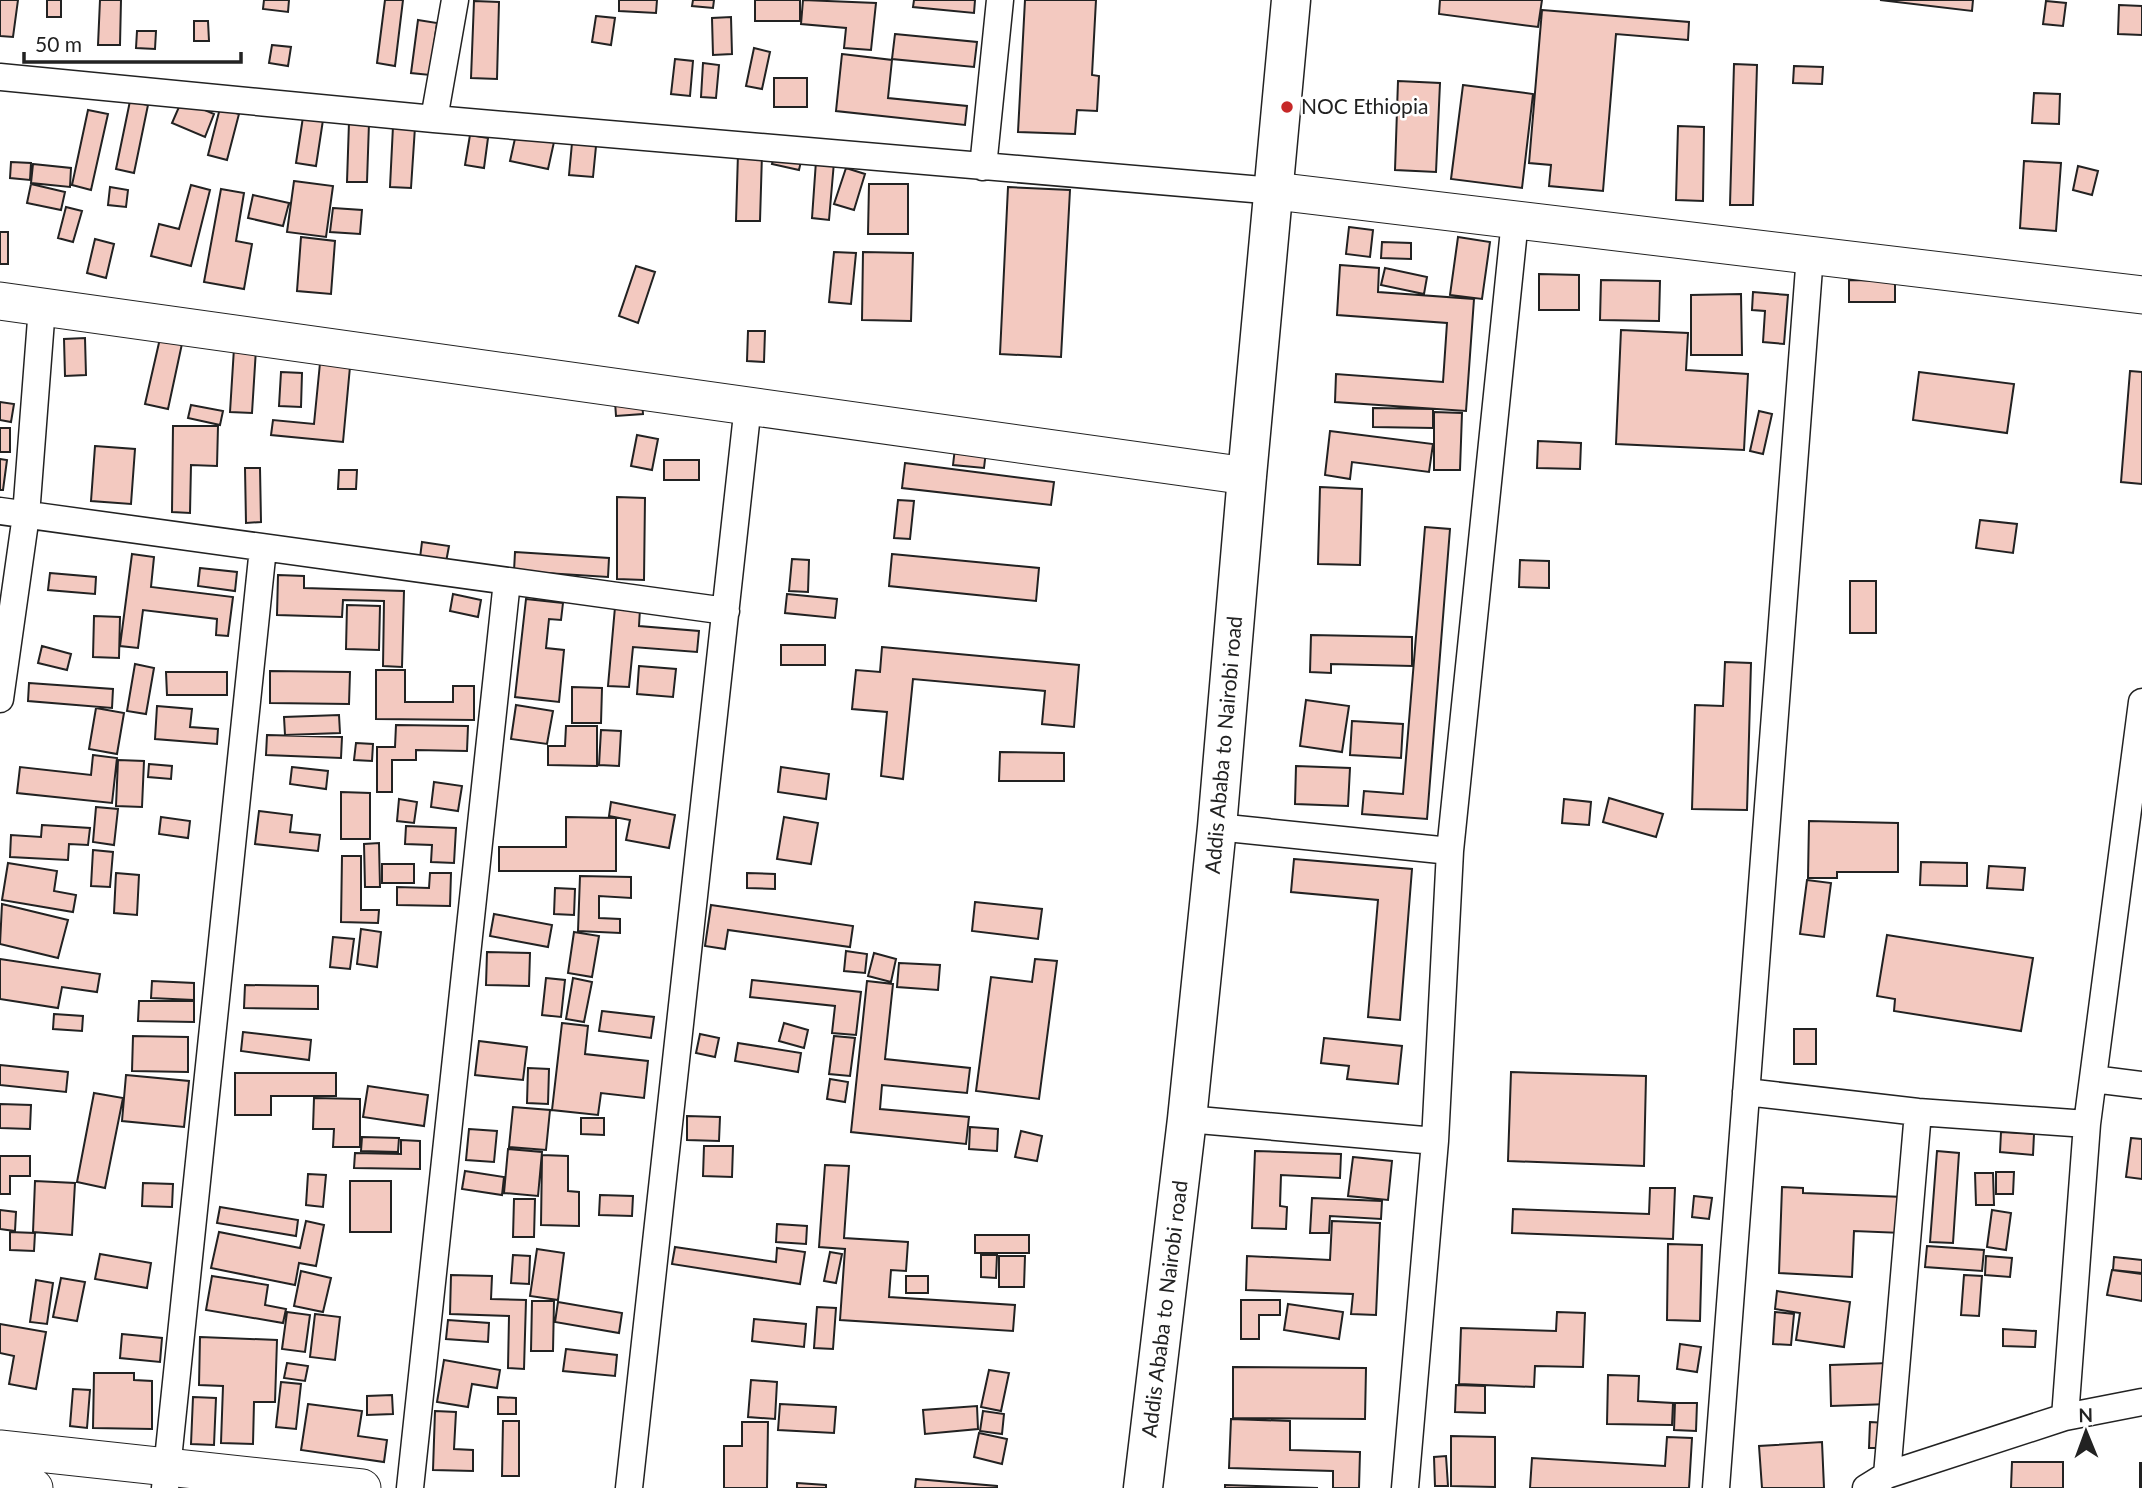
<svg xmlns="http://www.w3.org/2000/svg" width="2142" height="1488" font-family="Lato,sans-serif">
  <rect width="100%" height="100%" fill="#fff"/>
  <path fill="#f3c9c0" stroke="#222" stroke-width="2" d="M0 0H18L13 37 0 36Z
    M47 0H61V17H47Z
    M100 0H121L120 45H98Z
    M264 0H289L288 12 263 9Z
    M385 0H403L395 66 377 63Z
    M619 0H657L656 13 619 11Z
    M693 0H714L713 8 692 6Z
    M755 0H800V21H755Z
    M803 0 876 3 871 50 844 48 846 28 801 24Z
    M914 0H975L974 13 913 7Z
    M1025 0H1096L1092 75 1099 76 1097 111 1077 110 1075 134 1018 132Z
    M1025 0H1096L1092 75 1099 76 1097 111 1077 110 1075 134 1018 132Z
    M1440 0H1542L1538 27 1439 14Z
    M1880 0H1973L1972 11Z
    M474 1 499 2 497 79 471 78Z
    M2046 1 2066 3 2063 26 2043 24Z
    M2119 5 2142 6V35L2118 34Z
    M1542 10 1689 22 1688 40 1616 34 1603 191 1549 186 1551 165 1529 163Z
    M596 16 615 18 611 45 592 42Z
    M731 17 732 54 713 55 712 18Z
    M418 20 437 23 430 75 411 73Z
    M194 21H208L209 41H194Z
    M137 31H156L155 49 136 48Z
    M895 34 977 42 974 67 892 59Z
    M272 45 291 47 288 66 269 63Z
    M754 48 770 52 762 89 746 86Z
    M842 54 892 60 888 98 967 106 965 125 836 111Z
    M675 59 693 61 690 96 671 94Z
    M703 63 719 65 716 98 701 97Z
    M1734 64 1757 65 1753 205H1730Z
    M1794 66 1823 67 1822 84 1793 83Z
    M774 78H807V107H774Z
    M1398 81 1440 83 1436 172 1395 170Z
    M1463 85 1533 94 1522 188 1451 179Z
    M2034 93 2060 94 2059 124 2032 123Z
    M182 100 214 114 205 137 172 123Z
    M130 101 148 105 134 173 116 169Z
    M220 108 239 114 227 160 208 155Z
    M88 110 108 114 91 190 72 185Z
    M303 117 323 120 316 166 296 163Z
    M349 122 369 123 367 182H347Z
    M393 126 415 127 411 188 390 187Z
    M1678 126 1704 127 1703 201 1676 200Z
    M516 134 554 142 548 169 510 161Z
    M470 135 488 138 484 168 465 165Z
    M572 143 596 146 593 177 569 175Z
    M738 153 762 154 760 221H736Z
    M774 156 801 161 799 170 772 164Z
    M816 161 834 162 829 220 812 218Z
    M2024 161 2061 163 2056 231 2020 228Z
    M11 162 31 163 30 180 10 178Z
    M33 164 71 168 70 187 31 183Z
    M2078 166 2098 171 2092 195 2073 190Z
    M846 168 865 174 854 210 834 204Z
    M294 181 333 186 326 237 287 232Z
    M31 184 65 192 61 210 27 203Z
    M869 184H908V234H868Z
    M191 185 210 190 191 266 151 256 159 224 179 229Z
    M110 187 128 190 126 207 108 205Z
    M1008 187 1070 190 1061 357 1000 354Z
    M221 189 244 193 236 241 252 244 244 289 204 282Z
    M253 195 289 203 283 226 248 218Z
    M66 207 82 211 73 242 58 238Z
    M333 208 362 210 360 234 330 232Z
    M1349 227 1373 230 1370 257 1346 254Z
    M0 232H8V264H0Z
    M301 237 335 241 331 294 297 291Z
    M1458 237 1490 242 1482 299 1450 295Z
    M95 239 114 244 106 278 87 273Z
    M1382 242 1411 243V259L1381 258Z
    M834 252 856 253 851 304 829 302Z
    M863 252 913 253 911 321 862 320Z
    M1340 265 1379 268 1378 292 1474 299 1466 411 1335 402 1336 374 1443 382 1447 323 1337 315Z
    M636 266 655 272 638 323 619 316Z
    M1385 268 1427 277 1424 294 1381 285Z
    M1539 274 1579 275V310H1539Z
    M1601 280 1660 281 1659 321 1600 320Z
    M1849 280 1895 281V302H1849Z
    M1753 292 1788 295 1784 344 1763 342 1765 311 1752 310Z
    M1741 294 1742 355H1691V295Z
    M1621 330 1688 333 1686 370 1748 374 1744 450 1616 444Z
    M748 331H765L764 362 747 361Z
    M161 334 183 339 168 409 145 404Z
    M85 338 86 375 65 376 64 339Z
    M234 348 256 349 252 413 230 412Z
    M321 353 351 356 343 442 271 435 273 420 314 424Z
    M2130 371 2142 372V484L2121 482Z
    M281 372 302 373 301 407 279 406Z
    M1919 372 2014 384 2007 433 1913 420Z
    M641 386 643 414 616 416 614 387Z
    M0 402 14 404 11 422 0 420Z
    M191 405 223 411 220 425 188 418Z
    M1373 408 1433 409V428L1373 427Z
    M1759 411 1772 414 1763 454 1750 451Z
    M1434 412 1462 413 1460 470H1434Z
    M173 426H218L217 466 191 465 190 513 172 512Z
    M0 428H10V452H0Z
    M1330 431 1433 444 1429 472 1352 462 1350 479 1325 475Z
    M637 435 658 439 652 470 631 466Z
    M1538 441 1581 443 1580 469 1537 468Z
    M95 446 135 449 131 504 91 501Z
    M955 448 986 451 984 468 953 465Z
    M0 459 7 460 3 490H0Z
    M664 460H699V480H664Z
    M905 463 1054 482 1051 505 902 488Z
    M245 468H260L261 522 246 523Z
    M339 470H357L356 489H338Z
    M1320 487 1362 489 1360 565 1318 564Z
    M617 497 645 498 644 580 617 579Z
    M898 500 914 501 910 539 894 538Z
    M1980 520 2017 524 2013 553 1976 548Z
    M1425 527 1450 529 1427 819 1362 814 1364 791 1403 794Z
    M422 542 449 546 446 562 420 558Z
    M515 552 609 558 608 577 514 571Z
    M132 554 154 557 151 587 233 597 228 636 216 635 217 619 143 610 138 648 120 646Z
    M892 554 1039 568 1036 601 889 586Z
    M792 559 809 560 808 592 789 591Z
    M1520 560 1549 561V588L1519 587Z
    M200 568 237 572 235 591 198 586Z
    M50 573 96 577 95 594 48 590Z
    M278 575 304 576V588L404 591 402 667 383 666 384 601 343 600 342 617 277 615Z
    M1850 581H1876V633H1850Z
    M453 594 481 600 478 617 450 611Z
    M787 594 837 599 835 618 785 613Z
    M526 599 563 603 561 620 549 619 546 648 564 650 559 702 515 697Z
    M347 605 380 606 379 650 346 649Z
    M615 607 640 609 639 626 699 631 697 652 633 647 629 687 608 686Z
    M94 616 120 617 119 658 93 657Z
    M1311 635 1412 637V666L1331 664V673L1310 672Z
    M781 645H825V665H781Z
    M42 646 71 654 67 670 38 663Z
    M882 647 1079 665 1074 727 1042 724 1045 691 913 679 903 779 881 776 887 712 852 709 856 670 880 672Z
    M1725 662 1751 663 1747 810 1692 809 1695 705 1723 706Z
    M135 664 154 668 146 714 127 711Z
    M639 666 676 669 673 697 637 694Z
    M376 670H405V702H453V686H474V720L376 719Z
    M270 671 350 672 349 704 270 703Z
    M166 672H227V695H167Z
    M29 683 113 689 112 708 28 701Z
    M572 687 602 688 601 723H572Z
    M1306 700 1349 706 1342 752 1300 746Z
    M516 705 553 711 547 744 511 739Z
    M157 706 192 709 190 727 218 729 217 744 155 739Z
    M96 708 124 713 117 754 89 749Z
    M339 715 340 733 285 735 284 717Z
    M1352 721 1403 724 1401 758 1350 755Z
    M396 725 468 726 467 751 416 750V760H392V792H377V747H395Z
    M566 726H597V766L548 765V746H565Z
    M601 730 621 731 619 766 599 765Z
    M267 735 342 737 341 758 266 755Z
    M356 743 373 744 372 761 354 760Z
    M1000 752 1064 753V781H999Z
    M93 755 117 758 112 803 17 793 20 767 91 775Z
    M118 760 144 761 142 807 116 806Z
    M149 764 172 766 171 779 148 777Z
    M1296 766 1350 768 1348 806 1295 804Z
    M292 767 328 771 326 789 290 784Z
    M781 767 829 774 826 799 778 792Z
    M434 782 462 786 458 811 431 807Z
    M341 792 370 793V839H341Z
    M1609 798 1663 814 1656 837 1603 822Z
    M399 799 417 802 414 823 397 821Z
    M1564 799 1591 802 1589 825 1562 823Z
    M611 802 675 815 669 848 626 840 630 820 609 816Z
    M96 807 118 809 114 845 93 842Z
    M259 811 292 815 290 832 320 835 318 851 255 844Z
    M161 817 190 821 188 838 159 834Z
    M566 817 616 818V871H499V847H566Z
    M784 817 818 823 811 864 777 859Z
    M1809 821 1898 823V872H1837V878H1808Z
    M42 825 90 828 88 845 69 844 68 860 10 857 11 835 41 837Z
    M406 826 456 828 454 863 431 862 432 845 405 844Z
    M379 843 380 887H365L364 844Z
    M93 850 113 852 110 887 91 886Z
    M342 856H361V910H379L378 923 341 922Z
    M1294 859 1412 869 1400 1020 1368 1017 1378 900 1291 892Z
    M1921 862 1967 863V886L1920 885Z
    M8 863 57 871 54 891 76 895 73 912 2 900Z
    M382 864H414V883H382Z
    M1989 866 2025 868 2023 890 1987 888Z
    M116 873 139 875 137 915 114 913Z
    M430 873H451L450 906 397 905V887L429 888Z
    M747 873 775 874V889L747 888Z
    M580 876 631 877V898L599 896V918L620 919V933L578 931Z
    M1807 880 1831 883 1824 937 1800 934Z
    M555 888 575 889 574 915 554 914Z
    M975 902 1042 909 1038 939 972 931Z
    M2 904 68 920 58 958 0 944Z
    M711 905 853 926 850 947 728 930 725 949 705 946Z
    M494 914 552 925 548 947 490 936Z
    M361 929 381 932 377 967 357 964Z
    M574 932 599 936 592 977 568 973Z
    M1887 935 2033 958 2021 1031 1894 1011 1895 999 1877 996Z
    M333 937 354 939 350 969 330 967Z
    M846 951 867 954 865 973 844 971Z
    M487 952 530 953 529 986 486 985Z
    M874 953 896 959 891 982 868 976Z
    M0 959 100 974 97 992 62 987 58 1008 0 999Z
    M1035 959 1057 961 1039 1099 976 1091 991 977 1032 982Z
    M899 963 940 965 938 990 897 987Z
    M546 978 565 980 561 1017 542 1015Z
    M573 978 592 982 584 1022 566 1019Z
    M752 980 861 992 856 1035 832 1033 835 1006 750 997Z
    M152 981 194 983V1000L151 998Z
    M867 981 893 984 885 1059 970 1068 967 1093 882 1085 880 1109 969 1117 966 1144 851 1132Z
    M245 985 318 986V1009L244 1008Z
    M139 1001H194V1022L138 1021Z
    M602 1011 654 1017 651 1038 599 1031Z
    M54 1014 83 1016 82 1031 53 1029Z
    M562 1023 588 1026 585 1054 648 1061 644 1098 601 1093 598 1115 552 1110Z
    M784 1023 808 1030 804 1048 779 1041Z
    M1794 1029H1816V1064H1794Z
    M243 1032 311 1040 309 1060 241 1051Z
    M700 1034 719 1038 715 1057 696 1053Z
    M133 1036 188 1037V1072L132 1071Z
    M834 1036 855 1038 850 1076 829 1074Z
    M1324 1038 1402 1046 1398 1084 1347 1079 1349 1066 1321 1063Z
    M479 1041 527 1047 523 1080 475 1075Z
    M738 1043 801 1053 798 1072 735 1061Z
    M0 1065 68 1072 66 1092 0 1085Z
    M528 1068 549 1069 548 1104 527 1103Z
    M1511 1072 1646 1076 1644 1166 1508 1161Z
    M235 1073H336V1096H271V1115H235Z
    M126 1075 189 1081 184 1127 122 1121Z
    M830 1079 848 1082 845 1102 827 1099Z
    M368 1086 428 1095 424 1126 363 1117Z
    M94 1093 123 1098 105 1188 77 1182Z
    M314 1098 360 1099V1147H333L334 1129H313Z
    M0 1104 31 1105 30 1129 0 1128Z
    M513 1107 550 1110 546 1150 509 1147Z
    M687 1116 720 1117 719 1141 687 1140Z
    M581 1118H604V1135L581 1134Z
    M970 1127 998 1129 997 1151 969 1149Z
    M469 1129 497 1131 494 1162 466 1160Z
    M1021 1131 1042 1136 1037 1161 1015 1157Z
    M2001 1132 2034 1134 2033 1155 2000 1152Z
    M362 1137 399 1138 398 1152 361 1151Z
    M2131 1138 2142 1139V1179L2126 1177Z
    M401 1140 420 1141V1169L354 1168 355 1153 401 1154Z
    M704 1146H733L732 1177 703 1176Z
    M508 1149 542 1152 538 1196 504 1193Z
    M1255 1151 1341 1154 1340 1178 1281 1175 1280 1206 1287 1207 1286 1229 1252 1228Z
    M1937 1151 1959 1153 1953 1243 1930 1242Z
    M542 1155 568 1156V1191L579 1192V1226L541 1225Z
    M0 1156H30V1176H10V1194H0Z
    M1353 1157 1392 1161 1388 1200 1348 1196Z
    M825 1165 849 1166 844 1238 908 1242 906 1271 891 1270 889 1297 1015 1305 1013 1331 840 1320 845 1249 819 1247Z
    M465 1171 504 1177 502 1195 462 1189Z
    M1996 1172H2014L2013 1194H1996Z
    M1975 1173H1993L1994 1205H1976Z
    M308 1174 326 1175 323 1207 306 1205Z
    M35 1181 75 1183 72 1235 33 1232Z
    M350 1181H391V1232H350Z
    M143 1183 173 1184 172 1207 142 1206Z
    M1782 1187 1803 1188V1193L1904 1197 1902 1233 1854 1231 1852 1277 1779 1273Z
    M1650 1188H1675L1673 1239 1512 1233 1513 1209 1649 1214Z
    M600 1195 633 1196 632 1216 599 1215Z
    M1694 1196 1712 1198 1709 1219 1692 1217Z
    M1312 1198 1382 1201 1381 1219 1330 1216 1329 1233H1310Z
    M514 1199H535L534 1237H513Z
    M220 1207 298 1220 296 1236 217 1223Z
    M0 1210 16 1212 15 1231 0 1229Z
    M1992 1210 2011 1213 2006 1250 1987 1247Z
    M306 1221 324 1225 316 1266 299 1263 295 1285 211 1268 219 1232 300 1248Z
    M1332 1221 1380 1223 1376 1315 1351 1314 1353 1294 1246 1290 1247 1256 1330 1260Z
    M777 1224 807 1226 806 1244 776 1242Z
    M10 1232 35 1233 34 1251 10 1250Z
    M975 1235H1029V1253H975Z
    M1668 1244 1702 1245 1700 1321 1667 1320Z
    M1927 1246 1984 1250 1982 1271 1925 1267Z
    M675 1247 776 1262 777 1248 805 1252 800 1284 672 1264Z
    M537 1249 564 1253 558 1300 530 1296Z
    M830 1252 842 1254 836 1283 824 1281Z
    M100 1254 151 1263 147 1288 95 1279Z
    M513 1255 530 1256 529 1284 511 1283Z
    M981 1255H997L996 1278 981 1277Z
    M999 1256H1025L1024 1287H999Z
    M1986 1256 2012 1258 2010 1277 1985 1275Z
    M2114 1257 2142 1260V1273L2113 1270Z
    M2112 1270 2142 1274V1301L2107 1295Z
    M301 1271 331 1278 323 1312 294 1306Z
    M451 1275 492 1276 491 1299 526 1300 524 1369 508 1368 509 1316 450 1314Z
    M1964 1275 1982 1276 1979 1316 1961 1315Z
    M212 1276 268 1285 265 1305 286 1309 283 1323 206 1310Z
    M906 1276H928V1293H906Z
    M61 1278 85 1282 77 1321 53 1317Z
    M36 1280 53 1283 47 1324 30 1322Z
    M1777 1291 1850 1302 1844 1347 1796 1340 1800 1313 1775 1309Z
    M1241 1300H1280V1315H1259V1339H1241Z
    M532 1301H554L553 1351H531Z
    M558 1302 622 1313 619 1333 555 1322Z
    M1288 1304 1343 1312 1339 1339 1284 1330Z
    M817 1307 836 1308 833 1349 814 1348Z
    M287 1312 310 1315 305 1352 282 1349Z
    M1557 1312 1585 1313 1583 1367 1535 1366 1534 1387 1459 1384 1461 1328 1556 1331Z
    M1775 1312 1794 1314 1791 1345 1773 1344Z
    M315 1314 340 1317 335 1360 310 1357Z
    M754 1319 806 1324 804 1347 752 1341Z
    M448 1320 489 1323 488 1342 446 1339Z
    M0 1324 46 1332 36 1389 9 1384 14 1356 0 1353Z
    M2003 1329 2036 1331 2035 1347 2003 1346Z
    M122 1334 162 1338 160 1362 120 1358Z
    M200 1337 277 1340 275 1402H254L253 1444 221 1443 223 1386 199 1385Z
    M1680 1344 1701 1347 1697 1372 1677 1369Z
    M566 1349 617 1355 615 1376 563 1371Z
    M444 1360 500 1370 497 1388 472 1384 468 1407 437 1402Z
    M287 1363 308 1366 305 1381 284 1378Z
    M1889 1363 1890 1404 1831 1406 1830 1365Z
    M1233 1367 1366 1368 1365 1419 1233 1418Z
    M989 1370 1009 1373 1001 1411 981 1407Z
    M94 1373H134V1380L152 1381V1429L93 1428Z
    M1608 1375 1639 1376 1638 1401 1673 1403 1672 1425 1607 1424Z
    M751 1380 777 1382 775 1419 748 1417Z
    M281 1382 301 1384 296 1429 276 1427Z
    M1456 1385 1485 1386V1413L1455 1412Z
    M73 1389 90 1390 87 1428 70 1426Z
    M392 1395 393 1414 367 1415V1396Z
    M193 1397 216 1398 214 1445 191 1444Z
    M498 1397 516 1398V1414H498Z
    M1675 1403H1697L1696 1431 1674 1430Z
    M308 1404 362 1411 358 1436 387 1440 384 1462 301 1450Z
    M780 1404 836 1407 834 1433 778 1430Z
    M977 1406 978 1429 925 1434 923 1410Z
    M435 1411 456 1412 454 1449 473 1450V1471L433 1470Z
    M983 1411 1004 1414 1002 1434 980 1431Z
    M1231 1419 1290 1421V1450L1360 1452 1359 1488H1333V1471L1229 1468Z
    M503 1421H519V1476H502Z
    M742 1422H768L767 1488H724V1446H742Z
    M1870 1422 1887 1423 1886 1448H1869Z
    M979 1433 1007 1439 1002 1464 974 1457Z
    M1451 1436 1495 1437V1487L1451 1486Z
    M1667 1437 1692 1438 1689 1488H1530L1532 1458 1665 1466Z
    M1822 1442 1824 1488H1762L1759 1446Z
    M1446 1456 1448 1486H1435L1434 1457Z
    M2012 1462H2063V1488H2011Z
    M2140 1463H2142V1488H2140Z
    M916 1479 997 1486V1488H915Z
    M797 1483 826 1485V1488H797Z
    M1225 1485 1318 1488H1225Z"/>
  <g fill="none" stroke-linecap="round" stroke-linejoin="round">
    <defs>
      <path id="street" d="M0 77 434 119 1275 191
        M434 119 455 0
        M983 167 1000 0
        M0 511 726 611
        M0 699 26 515 42 307
        M1217 827 1450 851
        M2093 1079 2142 1085
        M1746 1092 1918 1112 2087 1124
        M1187 1119 1435 1141
        M2065 1417 2087 1124 2142 702
        M1887 1475 1918 1112
        M165 1488 263 548
        M410 1488 507 581
        M629 1488 748 405
        M1405 1488 1435 1141 1450 851 1515 220
        M1716 1488 1810 255
        M1866 1488 1887 1475 2065 1417 2142 1402"/>
      <path id="secondary" d="M1275 191 2142 295
        M0 301 1247 476
        M0 1449 362 1488
        M0 1484 34 1488"/>
      <path id="highway" d="M1143 1488 1187 1119 1217 827 1247 476 1291 0"/>
    </defs>
    <use href="#street" stroke="#222" stroke-width="29"/>
    <use href="#secondary" stroke="#222" stroke-width="39"/>
    <use href="#highway" stroke="#222" stroke-width="41"/>
    <use href="#street" stroke="#fff" stroke-width="26"/>
    <use href="#secondary" stroke="#fff" stroke-width="37"/>
    <use href="#highway" stroke="#fff" stroke-width="38"/>
  </g>
  <circle fill="#c62828" stroke="#fff" stroke-width="2.5" cx="1287" cy="107" r="7"/>
  <g text-anchor="middle" stroke-width="5" stroke-linejoin="round" paint-order="stroke">
    <g font-size="21" fill="#222" stroke="#fff" text-anchor="start">
      <text x="1301" y="114">NOC Ethiopia</text>
    </g>
    <g font-size="21" fill="#222" stroke="#fff">
      <text transform="translate(1224 745) rotate(-85)" y="7">Addis Ababa to Nairobi road</text>
      <text transform="translate(1165 1309) rotate(-83)" y="7">Addis Ababa to Nairobi road</text>
    </g>
  </g>
  <g transform="translate(2086 1432) rotate(359)" stroke="#ffffff" stroke-width="5" paint-order="stroke">
  <path d="M0-5L12 26L0 18L-12 26Z" fill="#222222"/>
  <text y="-10" font-size="19" font-weight="bold" text-anchor="middle" fill="#222222">N</text>
  </g>
  <path d="M24 52v10h217v-10" fill="none" stroke="#222222" stroke-width="3.5"/>
  <text x="35" y="52" font-size="21" fill="#222222" stroke="#ffffff" stroke-width="5" paint-order="stroke">50 m</text>
</svg>
